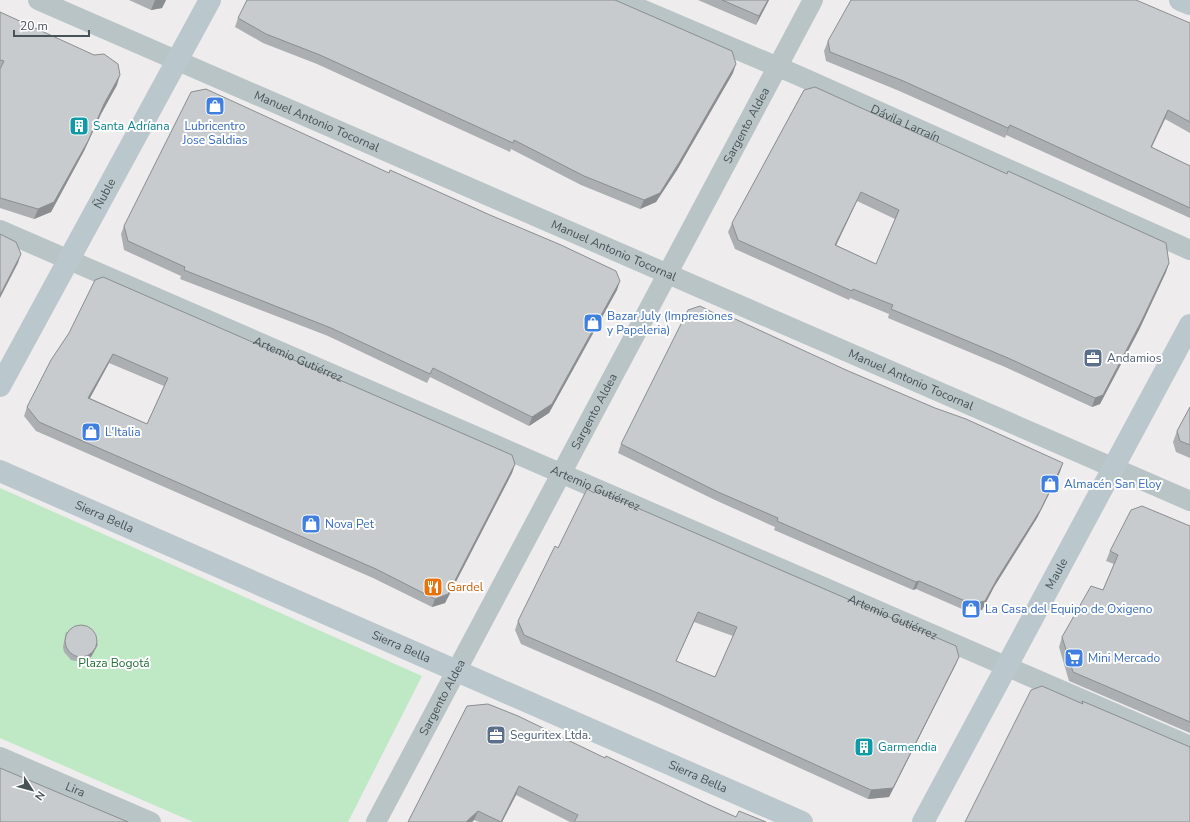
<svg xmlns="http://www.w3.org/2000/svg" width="1190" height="822" font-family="'Nunito Sans',sans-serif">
  <rect width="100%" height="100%" fill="#efeced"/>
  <path fill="#bfe8c5" d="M0 488 422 676 348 822H193L0 738Z"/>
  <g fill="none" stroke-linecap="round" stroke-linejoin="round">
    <g stroke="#b9c4c7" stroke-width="20">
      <path id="s1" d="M38 0 1190 501"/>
      <path id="s2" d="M620 0 797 75 1190 250"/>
      <path id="s3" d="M0 230 1190 746"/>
      <path id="s4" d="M0 757 151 822"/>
      <path id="s5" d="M376 822 813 0"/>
    </g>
    <g stroke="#bac7cc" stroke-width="22">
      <path d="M1180 0 1190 4"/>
      <path id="s6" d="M0 386 210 0"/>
      <path id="s7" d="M0 471 802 822"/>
      <path id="s8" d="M923 822 1190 325"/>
    </g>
  </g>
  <path fill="#abafb1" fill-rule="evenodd" d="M129 0H166L162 8 151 10Z
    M698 0H769L756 25Z
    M0 12 117 85 101 114 84 151 51 212 34 219 0 208Z
    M238 18 733 73 677 170 656 202 640 209 581 185 511 149 510 152 317 64 263 43 235 27Z
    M1190 23V133L1165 119 1152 147 1190 166V218L1006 135 1005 138 897 90 826 61 824 51 828 41Z
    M804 90 1169 263 1166 272 1139 330 1100 404 1092 407 1005 367 888 318 889 314 850 298 849 300 735 249 728 232 732 223ZM857 201 895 219 876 264 836 245Z
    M124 226 617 290 549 413 529 426 430 377 427 383 328 336 180 279 181 276 124 250 121 234Z
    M69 333 515 464 512 473 445 603 432 607 373 578 36 431 24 416 27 407ZM109 363 164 386 147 424 90 398Z
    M1190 407V458L1176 452 1173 442 1177 431Z
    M621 444 1060 472 1037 518 994 587 982 610 969 612 916 589 913 590 774 530 775 527 715 500 618 453Z
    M594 493 959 657 955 666 889 797 868 799 659 704 521 644 515 630 518 621 558 548ZM694 622 733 636 715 677 676 661Z
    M1190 526V733L1069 681 1059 647 1062 637 1103 590 1114 564 1106 561 1110 551Z
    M66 632 98 644 96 648 91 657 82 662 71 660 64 652 63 647Z
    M467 706 605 758 707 804 736 817 766 822H570L516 795 502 822H479L474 820 472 822H408Z"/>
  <path fill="#8b8e90" d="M155 0H166L162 8 151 10Z
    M768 0H769L756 25 759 16Z
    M736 64 733 73 677 170 656 202 640 209 644 200Z
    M120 75 117 85 101 114 84 151 51 212 34 219 38 209 104 104Z
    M1168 110 1165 119 1147 156 1151 147Z
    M1010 125 1006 135 1005 138 1008 128Z
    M861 192 857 201 832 254 835 245Z
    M21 254 18 263 0 298V295Z
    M1169 263 1166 272 1139 330 1100 404 1092 407 1095 398Z
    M620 281 617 290 549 413 529 426 532 417Z
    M113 354 109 363 85 407 88 398Z
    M1063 463 1060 472 1037 518 994 587 982 610 969 612 972 604 997 579Z
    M515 464 512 473 445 603 432 607 435 599Z
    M919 581 916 589 913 590 916 582Z
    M698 612 694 622 672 670 676 661Z
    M98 644 96 648 91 657 82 662 83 658Z
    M959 657 955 666 889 797 868 799 871 790Z
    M519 786 516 795 502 822H501Z
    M478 811 474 820 472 822H466Z"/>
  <path fill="#c7cbce" stroke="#8b8e90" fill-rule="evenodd" d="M247 0H615L732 51 736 64 680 161 660 193 644 200 584 176 514 140 513 143 320 55 266 34 238 18Z
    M722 0H768L759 16Z
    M851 0H1136L1190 23V122L1168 110 1151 147 1190 166V208L1010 125 1008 128 901 80 830 52 828 41Z
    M0 12 94 55 104 54 118 64 120 75 104 104 88 141 54 202 38 209 0 198V69L4 61 0 60Z
    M815 87 1007 174 1008 171 1166 243 1169 263 1142 320 1103 395 1095 398 1008 358 891 309 893 305 853 289 852 291 738 240 732 223 804 90ZM861 192 899 210 876 264 835 245Z
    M206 89 389 173 390 170 490 215 561 245 616 271 620 281 552 404 532 417 433 368 430 374 331 328 184 270 185 267 128 241 124 226 191 92Z
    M0 234 16 242 21 254 0 295Z
    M103 277 512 455 515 464 448 594 435 599 376 569 39 422 27 407 51 360 69 333 95 280ZM113 354 168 378 147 424 88 398Z
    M700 306 732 322 733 318 846 370 935 408 966 419 1063 463 1041 509 997 579 985 601 972 604 919 581 916 582 777 521 778 518 718 492 621 444 688 310Z
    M1190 407V445L1180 441 1177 431Z
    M587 489 594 493 596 490 956 646 959 657 893 788 871 790 662 695 524 635 518 621 555 546 558 548ZM698 612 737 627 715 677 676 661Z
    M1142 506 1190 526V722L1073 672 1062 637 1091 586 1103 590 1118 555 1110 551 1131 510Z
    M65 641a16 16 0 1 1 32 0a16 16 0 1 1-32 0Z
    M1042 686 1083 704 1082 701 1190 747V822H965L1031 690Z
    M488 704 518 716 605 758 606 756 707 804 736 817 739 811 766 822H574L578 815 519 786 501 822 478 811 466 822H408L467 706Z
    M0 768 128 822H0Z"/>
  <defs>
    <symbol id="shop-square" viewBox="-11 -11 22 22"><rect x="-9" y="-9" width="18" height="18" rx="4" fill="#3f7fe0" stroke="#fff"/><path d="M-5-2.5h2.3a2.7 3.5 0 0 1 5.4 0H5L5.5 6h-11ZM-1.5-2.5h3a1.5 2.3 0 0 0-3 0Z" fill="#fff"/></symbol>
    <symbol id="building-square" viewBox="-11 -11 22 22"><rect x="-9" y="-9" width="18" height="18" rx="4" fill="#0f9aa8" stroke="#fff"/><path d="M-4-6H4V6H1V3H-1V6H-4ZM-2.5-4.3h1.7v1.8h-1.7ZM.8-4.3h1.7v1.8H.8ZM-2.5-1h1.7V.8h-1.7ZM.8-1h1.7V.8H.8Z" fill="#fff"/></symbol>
    <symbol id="office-square" viewBox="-11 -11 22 22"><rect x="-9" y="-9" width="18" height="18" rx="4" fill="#5c6f8a" stroke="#fff"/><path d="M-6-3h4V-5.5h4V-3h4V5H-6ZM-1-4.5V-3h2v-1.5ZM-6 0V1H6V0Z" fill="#fff"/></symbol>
    <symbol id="restaurant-square" viewBox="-11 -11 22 22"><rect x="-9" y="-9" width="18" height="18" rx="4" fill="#e8710a" stroke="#fff"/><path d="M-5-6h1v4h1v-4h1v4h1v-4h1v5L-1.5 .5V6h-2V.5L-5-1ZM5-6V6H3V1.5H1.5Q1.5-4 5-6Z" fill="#fff"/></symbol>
    <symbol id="supermarket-square" viewBox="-11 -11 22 22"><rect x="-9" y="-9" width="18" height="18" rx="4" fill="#3f7fe0" stroke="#fff"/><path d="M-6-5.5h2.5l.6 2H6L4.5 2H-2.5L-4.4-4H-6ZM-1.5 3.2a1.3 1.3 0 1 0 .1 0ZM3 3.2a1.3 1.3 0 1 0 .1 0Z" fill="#fff"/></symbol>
  </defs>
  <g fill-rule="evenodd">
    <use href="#shop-square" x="204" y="95" width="22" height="22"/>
    <use href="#building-square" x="68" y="115" width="22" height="22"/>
    <use href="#shop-square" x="582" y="312" width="22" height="22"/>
    <use href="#office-square" x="1082" y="347" width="22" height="22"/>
    <use href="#shop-square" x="80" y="421" width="22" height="22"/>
    <use href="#shop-square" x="1039" y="473" width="22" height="22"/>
    <use href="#shop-square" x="300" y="513" width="22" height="22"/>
    <use href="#restaurant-square" x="422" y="576" width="22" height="22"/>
    <use href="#shop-square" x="960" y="598" width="22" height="22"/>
    <use href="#supermarket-square" x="1063" y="647" width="22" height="22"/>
    <use href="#office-square" x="485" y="724" width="22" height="22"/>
    <use href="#building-square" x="853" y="736" width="22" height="22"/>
  </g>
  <g text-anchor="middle" stroke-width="4" stroke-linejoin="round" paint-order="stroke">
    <g font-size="12" fill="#475357" stroke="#fff">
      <text dy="4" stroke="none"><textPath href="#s1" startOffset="304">Manuel Antonio Tocornal</textPath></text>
      <text dy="4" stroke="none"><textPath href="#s2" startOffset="311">Dávila Larraín</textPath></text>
      <text dy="4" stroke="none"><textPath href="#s5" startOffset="789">Sargento Aldea</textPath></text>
      <text dy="4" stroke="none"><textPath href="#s6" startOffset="219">Ñuble</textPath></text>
      <text dy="4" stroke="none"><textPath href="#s1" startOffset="628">Manuel Antonio Tocornal</textPath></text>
      <text dy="4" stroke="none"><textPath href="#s3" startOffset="325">Artemio Gutiérrez</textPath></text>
      <text dy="4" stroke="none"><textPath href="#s1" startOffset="952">Manuel Antonio Tocornal</textPath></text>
      <text dy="4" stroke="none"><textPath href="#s5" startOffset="465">Sargento Aldea</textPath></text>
      <text dy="4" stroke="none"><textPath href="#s3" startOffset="649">Artemio Gutiérrez</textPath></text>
      <text dy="4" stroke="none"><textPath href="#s7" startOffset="114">Sierra Bella</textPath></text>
      <text dy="4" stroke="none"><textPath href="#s8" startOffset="282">Maule</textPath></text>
      <text dy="4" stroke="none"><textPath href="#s3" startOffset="973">Artemio Gutiérrez</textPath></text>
      <text dy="4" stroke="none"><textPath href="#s7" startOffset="438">Sierra Bella</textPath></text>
      <text dy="4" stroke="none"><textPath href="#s5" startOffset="141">Sargento Aldea</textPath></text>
      <text dy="4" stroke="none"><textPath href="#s7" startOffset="762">Sierra Bella</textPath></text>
      <text dy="4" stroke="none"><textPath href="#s4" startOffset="82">Lira</textPath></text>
    </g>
    <g font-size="12" fill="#0d838f" stroke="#fff" text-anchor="start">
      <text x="93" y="130">Santa Adríana</text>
      <text x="878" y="751">Garmendia</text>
    </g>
    <g font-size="12" fill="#366cbe" stroke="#fff" text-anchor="start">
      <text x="215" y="130" text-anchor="middle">Lubricentro<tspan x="215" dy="14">Jose Saldias</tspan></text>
      <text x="607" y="320">Bazar July (Impresiones<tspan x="607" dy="14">y Papeleria)</tspan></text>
      <text x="105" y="436">L'Italia</text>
      <text x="1064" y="488">Almacén San Eloy</text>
      <text x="325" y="528">Nova Pet</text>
      <text x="985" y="613">La Casa del Equipo de Oxigeno</text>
      <text x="1088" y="662">Mini Mercado</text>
    </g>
    <g font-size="12" fill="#4e5e75" stroke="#fff" text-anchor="start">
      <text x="1107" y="362">Andamios</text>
      <text x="510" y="739">Seguritex Ltda.</text>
    </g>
    <g font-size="12" fill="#c56008" stroke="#fff" text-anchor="start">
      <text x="447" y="591">Gardel</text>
    </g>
    <g font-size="12" fill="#216f36" stroke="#fff">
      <text x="114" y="667">Plaza Bogotá</text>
    </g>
  </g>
  <g transform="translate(32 790) rotate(126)" stroke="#ffffff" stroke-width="3" paint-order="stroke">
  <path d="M0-3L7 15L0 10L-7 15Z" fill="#475357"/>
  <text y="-6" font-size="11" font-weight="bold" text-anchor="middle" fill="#475357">N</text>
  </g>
  <path d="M14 30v6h75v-6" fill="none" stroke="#475357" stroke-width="2"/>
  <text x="20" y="30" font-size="12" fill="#475357" stroke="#ffffff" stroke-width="3" paint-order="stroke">20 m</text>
</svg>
